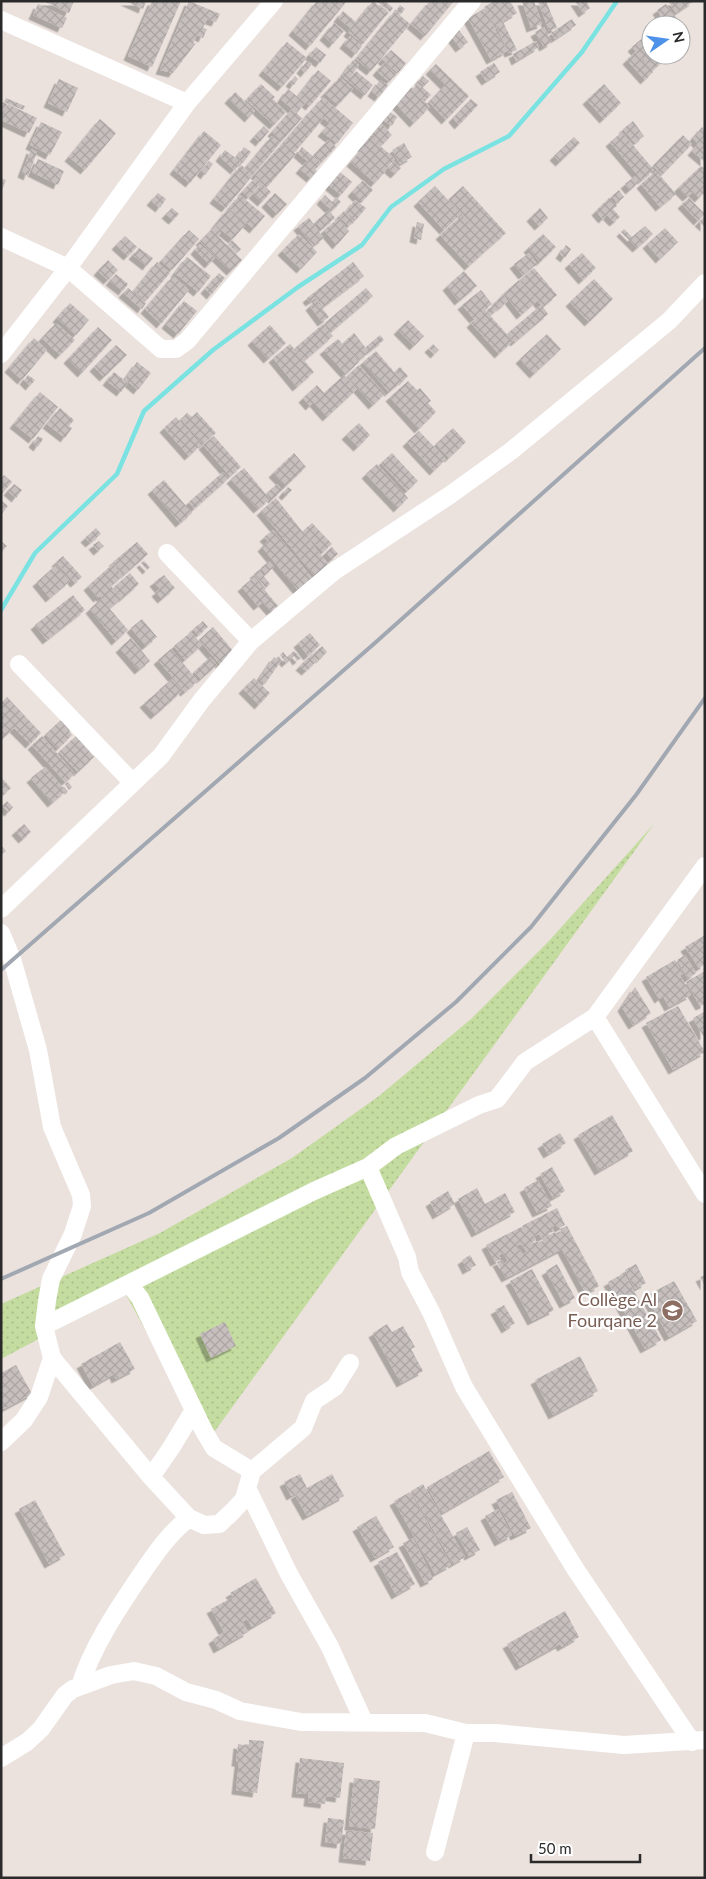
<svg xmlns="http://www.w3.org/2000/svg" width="706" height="1879" font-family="Lato,sans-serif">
  <defs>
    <pattern id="grass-dots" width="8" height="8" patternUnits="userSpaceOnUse" patternTransform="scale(1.25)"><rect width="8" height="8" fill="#c4dc9f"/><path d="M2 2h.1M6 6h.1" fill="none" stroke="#a9bd89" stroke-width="1.8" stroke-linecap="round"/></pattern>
    <pattern id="building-cross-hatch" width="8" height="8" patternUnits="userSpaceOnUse" patternTransform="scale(1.25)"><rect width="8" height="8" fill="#c6bfbd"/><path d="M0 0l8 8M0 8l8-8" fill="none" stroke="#aaa4a3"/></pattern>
    <filter id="shadow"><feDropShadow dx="-4.5" dy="4.5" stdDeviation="0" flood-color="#0004"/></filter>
  </defs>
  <rect width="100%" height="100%" fill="#ebe2de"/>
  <path fill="url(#grass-dots)" d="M654 824 207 1442 125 1293 1 1359V1304L160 1233 292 1158 379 1096 471 1019 548 942Z"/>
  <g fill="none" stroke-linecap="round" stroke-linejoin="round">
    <path stroke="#7be2e2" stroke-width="4.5" d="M1 610 35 553 117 474 144 411 213 350 298 287 362 245 391 207 444 169 509 136 582 52 617 1"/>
  </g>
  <path fill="url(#building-cross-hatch)" fill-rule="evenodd" filter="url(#shadow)" d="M43 1H74L69 13Z
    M125 1H146L143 9Z
    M152 1H181L152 67 128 56Z
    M189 1 220 14 216 22 207 19 203 28 207 29 203 38 197 35 193 44 196 43 173 73 160 70Z
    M317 1H347L310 46 293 31Z
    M373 1 388 13 363 44 348 32 351 28 338 18 343 11 356 22Z
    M376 1H385L393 8 390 12Z
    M430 1H454L425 36 411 24Z
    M494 1H510L517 13 495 26 484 7Z
    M522 1H534L542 24 531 28Z
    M538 1H546L557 28 549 31Z
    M575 1H586L590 8 583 13Z
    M668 1H694L676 13Z
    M38 4 67 18 62 28 33 15Z
    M666 4 691 38 682 45 681 25H667L657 10Z
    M400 5 405 9 401 14 396 11Z
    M484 9 507 51 491 60 468 18Z
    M395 11 410 24 371 71 356 59Z
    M572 19 576 25 555 39 551 33Z
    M503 22 517 50 509 53 496 26Z
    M334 23 344 31 333 44 324 36Z
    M544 27 552 42 544 47 535 32Z
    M459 30 468 42 460 48 451 36Z
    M350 36 362 46 356 54 344 44Z
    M645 36 651 43V55H662L665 59 653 70 632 47Z
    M536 41 539 47 516 61 513 54Z
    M287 42 307 58 282 87 263 71Z
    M316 47 326 55 320 63 309 55Z
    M391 50 406 63 398 73 382 59Z
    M635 52 653 72 645 80 627 60Z
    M353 60 359 65 351 76 356 71 373 85 365 95 342 76Z
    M307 61 312 64 305 73 301 69Z
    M384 63 396 74 389 82 377 71Z
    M494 63 500 72 486 81 480 72Z
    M436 64 469 96 446 120 429 102 445 85 430 70Z
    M318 70 331 81 310 106 298 96Z
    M295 76 298 79 294 85 290 82Z
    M423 76 429 81 424 86 419 81Z
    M340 77 353 89 338 105 325 93Z
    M59 79 78 88 67 112 48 103Z
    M380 80 388 85 379 97 372 92Z
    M418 83 431 95 426 100 413 89Z
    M261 84 275 97 273 99 286 112 274 125 246 100Z
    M604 84 621 103 604 119 587 100Z
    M411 87 430 107 414 123 395 103Z
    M288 89 305 103 297 113 281 99Z
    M235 92 255 111 249 118 229 99Z
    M323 97 353 123 337 143 322 132 329 124 340 132 313 109Z
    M6 98 25 106 23 110 4 102Z
    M471 99 478 105 459 125 453 118Z
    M3 102 7 104 1 115V106Z
    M8 104 37 118 29 133 1 120Z
    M292 109 302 118 282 141 272 132Z
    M312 109 323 119 295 152 284 142Z
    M390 112 397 117 392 126 384 121Z
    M100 119 116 133 85 170 69 157Z
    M633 121 644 136 635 143 623 129Z
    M41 122 62 132 50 155 30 145Z
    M380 122 392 135 381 146 369 133Z
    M264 126 269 131 260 142 254 137Z
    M702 127 705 130V162L692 151 698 144 693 138Z
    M204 131 221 145 190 183 174 170Z
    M622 132 654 170 642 180 610 142Z
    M683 135 692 144 662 175 653 166Z
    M272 136 280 143 254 174 246 167Z
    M369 136 395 159 387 168 382 165 386 169V171L375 183 351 162 363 148 361 146Z
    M574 137 580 143 560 162 554 156Z
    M328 140 336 147 322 162 314 155Z
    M283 143 296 154 268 186 255 174Z
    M404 143 412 157 400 164 392 150Z
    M244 147 251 152 243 163 237 157Z
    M302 147 321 163 316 169 298 153Z
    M31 149 37 152 28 176 22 173Z
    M225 150 241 162 235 170 220 157Z
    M38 159 64 171 58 185 32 172Z
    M209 161 213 164 205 175 201 171Z
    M394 161 401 168 395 174 388 168Z
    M306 162 317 171 311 178 300 169Z
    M241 165 253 175 226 208 214 199Z
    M701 166 705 169V192L699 198 693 192 687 197 678 188Z
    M656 171 676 194 660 207 641 184Z
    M340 172 352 182 341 195 329 185Z
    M635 176 640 181 630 190 625 184Z
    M256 177 261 183 248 198 242 192Z
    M1 178 6 180 1 192Z
    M363 180 373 190 362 202 352 192Z
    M262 183 271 192 262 202 253 194Z
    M435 186 461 214 444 230 418 202Z
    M463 186 506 233 491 246 449 199Z
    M619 190 624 197 617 203 612 196Z
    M158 193 166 199 160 208 151 201Z
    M275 193 287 204 277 214 266 203Z
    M240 195 265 216 254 229 229 208Z
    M325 195 332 202 336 197 341 202 332 211 321 200Z
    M609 198 617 206 613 209 620 217 614 222 607 215 603 219 596 211 601 206 608 215 609 214 601 206Z
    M689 198 705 214 698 221 682 204Z
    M355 200 366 208 356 220 346 212Z
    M172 208 179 214 173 220 166 214Z
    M540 208 548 218 539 226 531 217Z
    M228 209 246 224 233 239 215 225Z
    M329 210 335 218 322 229 315 222Z
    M344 211 354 221 349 226 339 216Z
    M462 215 491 246 469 266 440 235Z
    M705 216V227L699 222Z
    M309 218 324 238 313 246 298 226Z
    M339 218 349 231 337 245 324 230Z
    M417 222 424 224 421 240 414 238Z
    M215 226 221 233 218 236 242 260 231 271 200 241Z
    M645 226 653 234 637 248 621 232 624 229 632 237Z
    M665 228 678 242 660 259 647 244Z
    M189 230 199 239 172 270 161 261Z
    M299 234 317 252 301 269 282 251Z
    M543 234 556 247 540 262 528 248Z
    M125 236 137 247 128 256 116 245Z
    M232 240 241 249 237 253 228 244Z
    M200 244 215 258 209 264 195 250Z
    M566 245 571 249 565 258 560 254Z
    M139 248 153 258 147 266 133 255Z
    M529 253 537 264 523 275 514 264Z
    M582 253 596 268 583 280 569 264Z
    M187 257 211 276 198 292 175 273Z
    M108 260 118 270 108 280 98 271Z
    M157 262 170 273 146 301 134 291Z
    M353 262 364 276 323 307 316 298 310 302 307 298Z
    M534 268 557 295 543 307 548 314 515 342 508 333 541 305 520 280Z
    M464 271 477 286 459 301 447 286Z
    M219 273 225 278 211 295 205 289Z
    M116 274 128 284 123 291 110 281Z
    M173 276 189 290 161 324 145 309Z
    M594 279 613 299 589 322 570 302Z
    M519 280 537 301 521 315 504 293Z
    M128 288 146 303 142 309 123 293Z
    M366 288 373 296 332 331 325 323Z
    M481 290 492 304 474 319 462 305Z
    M503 295 508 301 501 307 496 301Z
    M316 300 329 317 322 322 310 306Z
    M184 301 197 311 178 334 166 324Z
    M70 303 89 320 76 335 57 318Z
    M496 303 500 307 491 315 487 310Z
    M485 310 513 341 499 354 471 323Z
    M408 320 424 336 414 346 398 330Z
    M56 323 75 340 60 355 42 338Z
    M323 324 333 336 305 360 295 348Z
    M270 325 286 343 268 359 252 341Z
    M98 327 112 340 82 373 68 359Z
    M354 333 369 352 359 360 344 342Z
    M547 334 561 349 534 374 520 359Z
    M380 335 384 340 370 351 366 347Z
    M34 338 47 350 22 380 9 368Z
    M338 339 359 362 346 374 324 350Z
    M290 344 314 372 297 387 273 358Z
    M433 344 439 350 435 354 429 348Z
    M116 345 127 355 104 377 94 367Z
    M376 351 402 381 389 392 363 362Z
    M137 362 151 373 138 390 125 379Z
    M359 365 385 394 373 405 347 376Z
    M400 367 408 376 403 381 395 371Z
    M114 372 128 383 121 392 107 381Z
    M28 375 35 380 30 386 24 380Z
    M344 375 357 389 327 417 314 402 310 406 303 398 317 385 324 393Z
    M408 381 417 390 420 388 431 401 428 403 436 412 419 429 390 397Z
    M40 392 58 407 33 439 14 424Z
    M60 408 74 420 69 426 72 428 65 438 47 424Z
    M197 412 216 433 203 444 181 419 187 413 192 417Z
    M176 417 201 445 189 456 164 428Z
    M359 423 370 435 358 447 346 435Z
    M453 428 466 442 449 458 436 444Z
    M419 431 446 459 434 471 407 442Z
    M38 436 43 439 38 447 33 443Z
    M214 436 241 467 230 476 203 445Z
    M294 453 306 467 286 486 273 473Z
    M392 453 418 481 407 491 381 463Z
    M377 464 408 498 398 508 366 474Z
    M244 468 270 499 258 509 231 479Z
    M223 472 229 478 194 509 189 502Z
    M4 475 12 482 1 495V479Z
    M164 480 192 513 180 523 152 490Z
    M14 484 22 490 16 498 8 491Z
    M277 484 282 490 273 499 267 493Z
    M288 487 292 490 286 496 283 493Z
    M276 498 328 564 315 576 261 511Z
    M1 500 8 506 1 515Z
    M312 523 332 544 323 552 303 531Z
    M96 528 101 534 90 543 85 538Z
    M273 530 312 578 298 590 262 547 268 541 264 537Z
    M1 541 7 546 1 553Z
    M99 541 104 546 98 551 93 545Z
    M137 542 148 554 124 575 113 562Z
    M332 547 338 554 332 559 326 552Z
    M63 556 82 577 75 583 56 562Z
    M144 561 150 567 147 570 141 563Z
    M269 561 274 567 266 574 261 568Z
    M113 564 123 576 111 586 122 598 110 608 103 601 128 630 116 641 90 609 102 598 100 596 98 598 88 586Z
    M56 565 70 581 50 598 37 582Z
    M259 570 270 584 266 588 254 574Z
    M130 573 139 584 123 598 114 587Z
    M164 575 175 588 162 599 156 592 160 589 154 582Z
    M254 577 278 606 271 611 263 602 258 606 242 587Z
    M73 595 85 610 47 640 35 625Z
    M142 619 157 637 146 646 131 628Z
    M203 621 208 627 198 635 193 629Z
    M213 627 234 652 220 664 199 640Z
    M191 632 202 645 185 660 174 646Z
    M310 633 320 645 308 656 298 643Z
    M131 638 150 661 139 670 120 648Z
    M322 646 327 652 320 659 314 653Z
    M171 649 198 681 185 692 158 660Z
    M294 651 301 658 297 661 294 656 286 663 280 655 283 652 287 657Z
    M312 654 318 660 306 671 300 666Z
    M210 657 217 665 201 679 194 672Z
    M274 657 281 661 265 684 259 679Z
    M254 678 270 693 259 705 243 689Z
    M172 679 182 691 170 702 159 690Z
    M159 691 169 703 155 715 144 703Z
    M7 697 41 733 30 744 14 728 1 740V722L5 718 1 714V703Z
    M61 720 70 730 69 731 72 735 58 749 45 735Z
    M42 736 75 774 65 782 32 745Z
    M76 736 94 757 78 772 59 752Z
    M45 767 66 791 52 803 31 778Z
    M1 777 11 788 1 797Z
    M68 782 72 787 69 790 65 784Z
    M7 801 13 807 9 812 2 806Z
    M24 824 31 832 23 839 16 831Z
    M1 845 6 851 1 855Z
    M705 935V964L699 968 685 947Z
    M685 955 696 973 688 979 677 960Z
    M675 960 683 974 680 975 691 995 669 1007 663 996 659 999 646 977Z
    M705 971V1004L700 1006 686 982Z
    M635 987 651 1013 633 1025 622 1007Z
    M678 1006 705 1052 673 1070 646 1023Z
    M704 1012 705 1035 703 1036 693 1018Z
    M612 1115 633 1151 599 1171 578 1135Z
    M560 1133 566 1143 548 1154 542 1144Z
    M552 1167 565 1191 553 1198 540 1174Z
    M538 1180 552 1206 537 1213 524 1188Z
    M477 1188 485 1204 505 1193 515 1212 476 1233 458 1199Z
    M448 1191 455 1204 437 1215 430 1202Z
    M557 1208 565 1225 559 1228 557 1225 552 1227 554 1231 541 1238 539 1234 534 1236 536 1240 530 1244 538 1241 539 1244 544 1242 542 1239 555 1232 557 1235 562 1232 560 1229 567 1226 599 1286 586 1294 562 1249 506 1278 497 1262 502 1260 504 1264 508 1261 503 1253 499 1255 501 1259 495 1262 486 1245 521 1227 527 1236 522 1226ZM521 1244 527 1252 523 1254 516 1246Z
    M470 1255 476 1265 467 1270 462 1260Z
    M557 1264 575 1298 564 1304 546 1271Z
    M636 1264 646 1283 635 1289 625 1270Z
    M532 1269 554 1310 532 1321 510 1281Z
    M624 1273 661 1340 645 1349 608 1282Z
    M705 1275V1286L700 1277Z
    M674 1281 697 1321 669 1337 646 1296Z
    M504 1305 515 1323 506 1329 495 1310Z
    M225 1322 236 1346 211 1358 200 1334Z
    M387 1324 392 1332 403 1326 415 1347 411 1349 423 1371 401 1383 373 1333Z
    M120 1342 135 1369 116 1379 114 1374 93 1386 81 1364Z
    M580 1356 598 1391 553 1415 535 1380Z
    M16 1365 32 1394 4 1409 1 1403V1373Z
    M489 1451 504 1477 442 1513 427 1487Z
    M300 1474 307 1488 332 1474 344 1496 307 1516 295 1495 305 1488 291 1496 284 1482Z
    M423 1484 465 1557 453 1564 411 1491Z
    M410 1492 451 1565 435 1574 394 1501Z
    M512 1492 531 1528 515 1536 496 1500Z
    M35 1500 65 1555 49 1564 19 1509Z
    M498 1509 512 1535 499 1542 485 1516Z
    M376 1516 394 1547 375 1558 357 1527Z
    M467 1527 480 1550 469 1556 456 1533Z
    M413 1538 433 1579 425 1583 403 1543Z
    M397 1552 415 1584 396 1595 378 1562Z
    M256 1578 276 1613 252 1627 247 1619 242 1622 248 1632 218 1649 213 1639 224 1632 211 1609 233 1597 230 1593Z
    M565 1611 579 1637 562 1647 560 1644 520 1666 507 1644Z
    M249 1740 264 1741 257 1793 236 1790 239 1762H236L238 1744 249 1746Z
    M300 1758 344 1763 340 1798 326 1796 325 1804 308 1802 309 1794 296 1793Z
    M354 1778 380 1781 375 1829 349 1826Z
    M328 1818 344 1820 341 1844 325 1842Z
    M346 1830 373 1833 370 1861 343 1858Z"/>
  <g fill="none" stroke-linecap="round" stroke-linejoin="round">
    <path stroke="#fff" stroke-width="18" d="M1 20 187 103
      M1 237 68 268 161 349H176L187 341 472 1
      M1 354 68 268 187 103 274 1
      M167 553 251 641
      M19 664 133 783
      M1 909 161 756 201 701 251 641 333 572 450 495 511 451 669 321 705 283
      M1 933 12 959 38 1050 52 1127 81 1195 82 1206 73 1234 51 1279 47 1301 44 1326 52 1358 151 1477 189 1518 204 1525 219 1524 231 1513 244 1499 252 1471 303 1428 314 1401 335 1387 350 1363
      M595 1017 705 1194
      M129 1284 140 1298 204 1431 214 1448 252 1471
      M44 1326 314 1191 368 1167
      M1 1442 24 1420 39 1397 52 1358
      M151 1477 171 1448 194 1410
      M247 1488 289 1574 330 1647 364 1722
      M80 1686C92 1648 115 1613 138 1579 153 1557 168 1534 189 1518
      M692 1742 576 1570 464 1387 431 1312 410 1272 407 1257 368 1167 396 1146 479 1105 497 1099 525 1062 595 1017 705 866
      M1 1758 27 1742 41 1729 65 1695 73 1689 111 1675 134 1671 156 1676 186 1692 216 1700 240 1711 301 1722 425 1723 466 1733H495L624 1745 705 1740
      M435 1852 466 1733"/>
    <path stroke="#a1a8b2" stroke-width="4" d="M1 970 376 642 705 348
      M1 1279 149 1213 279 1138 365 1078 456 1002 531 927 636 795 705 698"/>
  </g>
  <defs>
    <symbol id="school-disc" viewBox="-11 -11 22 22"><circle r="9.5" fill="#8d6e63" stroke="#fff"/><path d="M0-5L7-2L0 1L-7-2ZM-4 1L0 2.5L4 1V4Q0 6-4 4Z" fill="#fff"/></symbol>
  </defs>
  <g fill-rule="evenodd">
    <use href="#school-disc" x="660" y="1298" width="25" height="25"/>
  </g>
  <g text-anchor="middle" stroke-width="4.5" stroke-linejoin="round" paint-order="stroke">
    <g font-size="18" fill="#785e54" stroke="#fff" text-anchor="end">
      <text x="657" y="1306">Collège Al<tspan x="657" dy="21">Fourqane 2</tspan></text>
    </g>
  </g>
  <rect width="706" height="1879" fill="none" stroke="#2a2a2a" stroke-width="5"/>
  <g transform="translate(666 40) rotate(77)"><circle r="24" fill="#ffffff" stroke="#aaaaaa"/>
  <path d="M0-4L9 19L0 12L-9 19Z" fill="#4d92e8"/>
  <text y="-8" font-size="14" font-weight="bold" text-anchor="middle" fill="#2a2a2a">N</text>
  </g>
  <path d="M531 1854v8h109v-8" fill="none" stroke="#2a2a2a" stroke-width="2.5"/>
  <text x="538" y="1854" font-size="15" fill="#2a2a2a" stroke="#ffffff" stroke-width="4" paint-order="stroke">50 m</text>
</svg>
